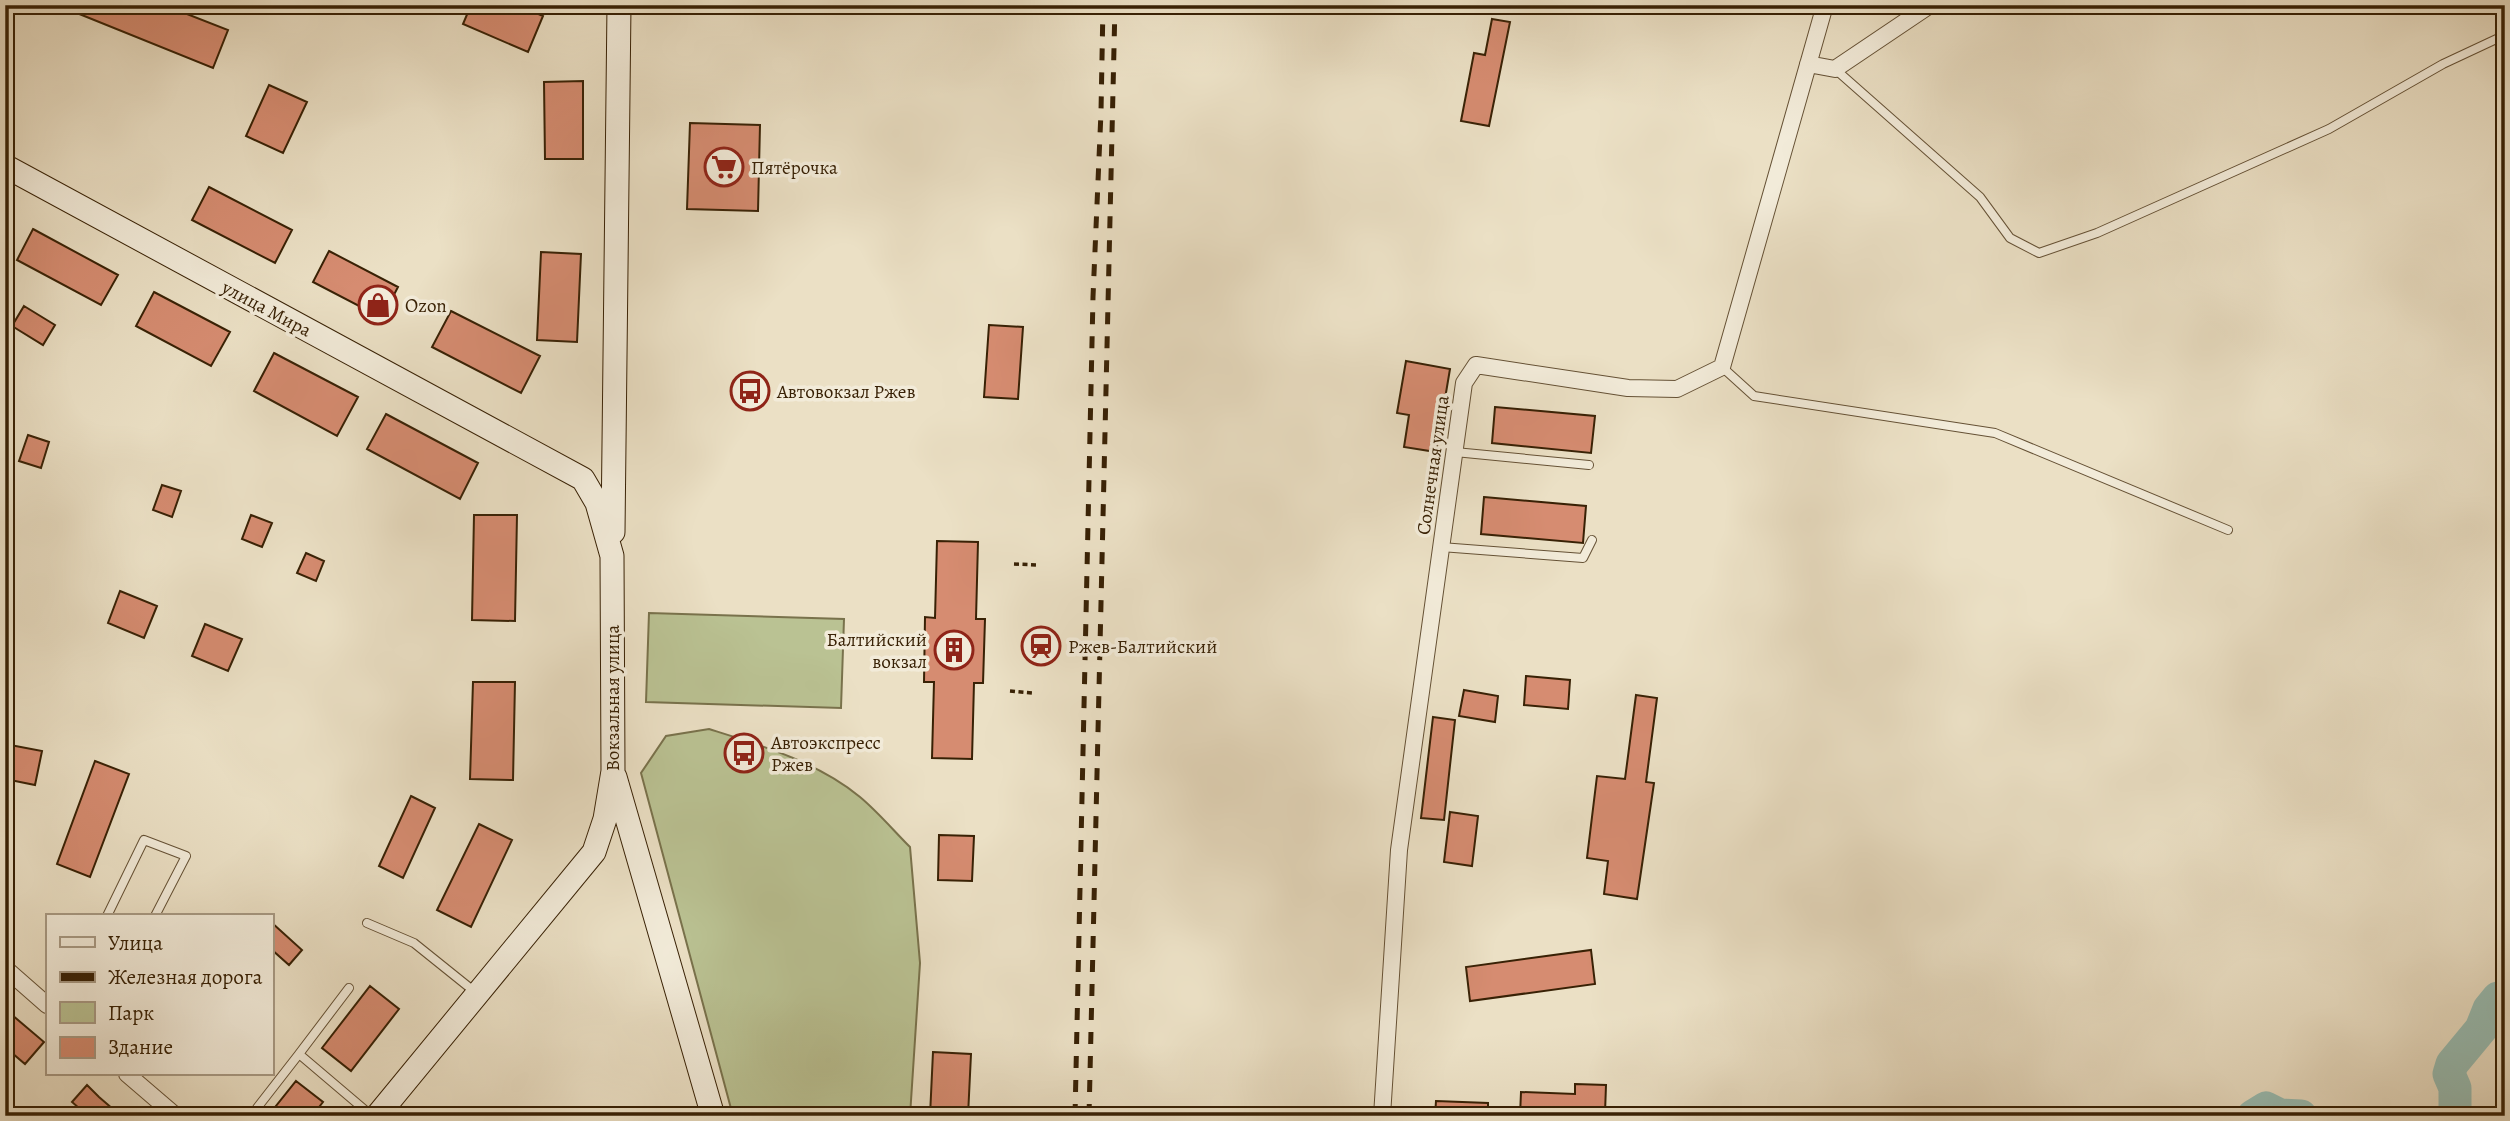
<svg xmlns="http://www.w3.org/2000/svg" width="2510" height="1121" font-family="Alegreya,serif">
  <rect width="100%" height="100%" fill="#ebe0c5"/>
  <filter id="stains"><feTurbulence type="fractalNoise" baseFrequency=".00286" numOctaves="4"/><feColorMatrix values="0 0 0 0 .2 0 0 0 0 .09 0 0 0 0 .02 0 0 0 .5 -.17"/></filter>
  <radialGradient id="worn" r=".72"><stop offset=".6" stop-color="#630" stop-opacity="0"/><stop offset="1" stop-color="#630" stop-opacity=".3"/></radialGradient>
  <path fill="#bac293" stroke="#79724c" stroke-width="2" d="M649 613 844 619 841 708 646 702Z
    M709 729C760 745 818 762 860 797 878 812 893 830 910 847L920 963 910 1116H733L641 773 666 736Z"/>
  <g fill="none" stroke-linecap="round" stroke-linejoin="round">
    <path stroke="#98bdb3" stroke-width="33" d="M2253 1116 2266 1108 2280 1115 2301 1116
      M2455 1116V1088L2449 1074 2452 1064 2481 1029 2489 1009 2498 998H2505"/>
  </g>
  <path fill="#d68c71" stroke="#382105" stroke-width="2" d="M57 5H164L228 30 213 68Z
    M471 5H518L543 16 528 52 463 24Z
    M1492 19 1510 22 1489 126 1461 121 1474 53 1485 55Z
    M583 81V159H545L544 82Z
    M269 85 307 102 283 153 246 136Z
    M690 123 760 125 758 211 687 209Z
    M209 187 292 230 275 263 192 220Z
    M33 229 118 275 101 305 17 260Z
    M329 251 398 287 382 318 313 282Z
    M541 252 581 254 577 342 537 340Z
    M154 292 230 332 211 366 136 326Z
    M24 306 55 325 43 345 12 326Z
    M451 311 540 356 521 393 432 347Z
    M989 325 1023 327 1018 399 984 397Z
    M274 353 358 397 337 436 254 391Z
    M1406 361 1450 369 1436 452 1404 447 1409 415 1397 413Z
    M1495 407 1595 416 1591 453 1492 443Z
    M386 414 478 463 460 499 367 449Z
    M28 435 49 442 41 468 19 461Z
    M162 485 181 491 172 517 153 510Z
    M1484 497 1586 506 1583 543 1481 534Z
    M251 515 272 523 262 547 242 539Z
    M474 515H517L515 621 472 620Z
    M937 541 978 542 976 619H985L983 683H974L972 759 932 758 934 682H924L925 617 935 618Z
    M306 553 324 561 316 581 297 573Z
    M120 591 157 606 144 638 108 623Z
    M205 624 242 639 228 671 192 656Z
    M1526 676 1570 680 1568 709 1524 705Z
    M473 682H515L513 780 470 779Z
    M1464 690 1498 696 1495 722 1459 716Z
    M1636 695 1657 698 1646 782 1654 783 1637 899 1604 894 1608 861 1587 858 1597 776 1625 779Z
    M1433 717 1455 720 1444 820 1421 818Z
    M5 744 42 751 35 785 5 779Z
    M95 761 129 774 90 877 57 864Z
    M411 796 435 808 403 878 379 866Z
    M1450 812 1478 816 1472 866 1444 862Z
    M479 824 512 840 471 927 437 910Z
    M939 835 974 836 972 881 938 880Z
    M271 922 302 950 289 965 271 949Z
    M1591 950 1595 984 1470 1001 1466 967Z
    M370 986 399 1009 351 1071 322 1048Z
    M5 1009 44 1042 25 1064 5 1047Z
    M933 1052 971 1054 968 1116H930Z
    M296 1081 323 1102 312 1116H268Z
    M1575 1084 1606 1085 1605 1113 1547 1111V1116H1520L1521 1092 1575 1094Z
    M87 1085 99 1097 121 1116H88L72 1102Z
    M1436 1101 1488 1103V1116H1435Z"/>
  <g fill="none" stroke-linecap="round" stroke-linejoin="round">
    <defs>
      <path id="lane" d="M2447 6 2448 5
        M1835 69 1980 197 2010 238 2039 253 2097 233 2329 129 2443 64 2505 35
        M1722 367 1754 396 1995 433 2228 530
        M1455 452 1589 465
        M1441 547 1583 558 1592 540
        M107 916 144 840 186 856 155 916
        M367 923 414 943 475 992
        M349 988 299 1054 372 1116
        M257 1108 299 1054"/>
      <path id="street" d="M1808 64 1835 69 1930 5
        M6 969 47 1005
        M127 1074 176 1116
        M1382 1116 1399 850 1464 383 1476 365 1628 388 1677 389 1722 367 1825 5"/>
      <path id="secondary" d="M5 166 583 479 597 503 612 556 613 771 605 819 594 852 377 1116
        M613 532 619 5
        M615 777 713 1116"/>
    </defs>
    <use href="#lane" stroke="#655135" stroke-width="10"/>
    <use href="#street" stroke="#655135" stroke-width="18"/>
    <use href="#secondary" stroke="#382105" stroke-width="25"/>
    <path stroke="#382105" stroke-width="3.5" stroke-dasharray="5 3.5" stroke-linecap="butt" d="M1014 564 1037 565
      M1010 691 1032 693"/>
    <use href="#lane" stroke="#f2ebd9" stroke-width="8"/>
    <use href="#street" stroke="#f2ebd9" stroke-width="16"/>
    <use href="#secondary" stroke="#f2ebd9" stroke-width="23"/>
    <path stroke="#382105" stroke-width="5" stroke-dasharray="12 12" stroke-linecap="butt" d="M1075 1116 1093 297 1101 112 1103 5
      M1089 1116 1115 5"/>
  </g>
  <defs>
    <symbol id="supermarket-ring" viewBox="-11 -11 22 22"><circle r="9.5" fill="#f2ebd9" stroke="#8f2418" stroke-width="1.5"/><path d="M-6-5.5h2.5l.6 2H6L4.5 2H-2.5L-4.4-4H-6ZM-1.5 3.2a1.3 1.3 0 1 0 .1 0ZM3 3.2a1.3 1.3 0 1 0 .1 0Z" fill="#8f2418"/></symbol>
    <symbol id="shop-ring" viewBox="-11 -11 22 22"><circle r="9.5" fill="#f2ebd9" stroke="#8f2418" stroke-width="1.5"/><path d="M-5-2.5h2.3a2.7 3.5 0 0 1 5.4 0H5L5.5 6h-11ZM-1.5-2.5h3a1.5 2.3 0 0 0-3 0Z" fill="#8f2418"/></symbol>
    <symbol id="bus-ring" viewBox="-11 -11 22 22"><circle r="9.5" fill="#f2ebd9" stroke="#8f2418" stroke-width="1.5"/><path d="M-5-6H5V4H4V6H2V4H-2V6H-4V4H-5ZM-3.5-4V0h7V-4ZM-3.5 1.2v1.5H-2V1.2ZM2 1.2v1.5H3.5V1.2Z" fill="#8f2418"/></symbol>
    <symbol id="station-ring" viewBox="-11 -11 22 22"><circle r="9.5" fill="#f2ebd9" stroke="#8f2418" stroke-width="1.5"/><path d="M-3-6H3Q5-6 5-4V2Q5 4 3 4L4.5 6H3L1.5 4h-3L-3 6H-4.5L-3 4Q-5 4-5 2V-4Q-5-6-3-6ZM-3.5-4v3h7v-3ZM-3.5 1v1.5H-2V1ZM2 1v1.5H3.5V1Z" fill="#8f2418"/></symbol>
    <symbol id="building-ring" viewBox="-11 -11 22 22"><circle r="9.5" fill="#f2ebd9" stroke="#8f2418" stroke-width="1.5"/><path d="M-4-6H4V6H1V3H-1V6H-4ZM-2.5-4.3h1.7v1.8h-1.7ZM.8-4.3h1.7v1.8H.8ZM-2.5-1h1.7V.8h-1.7ZM.8-1h1.7V.8H.8Z" fill="#8f2418"/></symbol>
  </defs>
  <g fill-rule="evenodd">
    <use href="#supermarket-ring" x="702" y="145" width="44" height="44"/>
    <use href="#shop-ring" x="356" y="283" width="44" height="44"/>
    <use href="#bus-ring" x="728" y="369" width="44" height="44"/>
    <use href="#station-ring" x="1019" y="624" width="44" height="44"/>
    <use href="#building-ring" x="932" y="628" width="44" height="44"/>
    <use href="#bus-ring" x="722" y="731" width="44" height="44"/>
  </g>
  <g text-anchor="middle" stroke-width="7" stroke-linejoin="round" paint-order="stroke">
    <g font-size="19" fill="#382105" stroke="#f2ebd9" text-anchor="start">
      <text x="751" y="174">Пятёрочка</text>
      <text x="405" y="312">Ozon</text>
      <text x="777" y="398">Автовокзал Ржев</text>
      <text x="927" y="646" text-anchor="end">Балтийский<tspan x="927" dy="22">вокзал</tspan></text>
      <text x="1068" y="653">Ржев-Балтийский</text>
      <text x="771" y="749">Автоэкспресс<tspan x="771" dy="22">Ржев</tspan></text>
    </g>
    <g font-size="19" fill="#382105" stroke="#f2ebd9">
      <text transform="translate(267 308) rotate(28)" y="7">улица Мира</text>
      <text transform="translate(1432 465) rotate(-82)" y="7">Солнечная улица</text>
      <text transform="translate(612 698) rotate(-90)" y="7">Вокзальная улица</text>
    </g>
  </g>
  <rect width="2510" height="1121" fill="none" stroke="#ebe0c5" stroke-width="28"/>
  <rect x="7" y="7" width="2496" height="1107" fill="none" stroke="#382105" stroke-width="3.5"/>
  <rect x="14" y="14" width="2482" height="1093" fill="none" stroke="#382105" stroke-width="2"/>
  <rect x="46" y="914" width="228" height="161" fill="#f2ebd9" stroke="#a89a84" stroke-width="2"/>
  <rect x="60" y="937" width="35" height="10" fill="#f2ebd9" stroke="#a89a84" stroke-width="2"/>
  <text x="108" y="950" font-size="21" fill="#382105">Улица</text>
  <rect x="60" y="972" width="35" height="10" fill="#382105" stroke="#a89a84" stroke-width="2"/>
  <text x="108" y="984" font-size="21" fill="#382105">Железная дорога</text>
  <rect x="60" y="1002" width="35" height="21" fill="#bac293" stroke="#a89a84" stroke-width="2"/>
  <text x="108" y="1020" font-size="21" fill="#382105">Парк</text>
  <rect x="60" y="1037" width="35" height="21" fill="#d68c71" stroke="#a89a84" stroke-width="2"/>
  <text x="108" y="1054" font-size="21" fill="#382105">Здание</text>
  <rect width="100%" height="100%" filter="url(#stains)"/>
  <rect width="100%" height="100%" fill="url(#worn)"/>
</svg>
